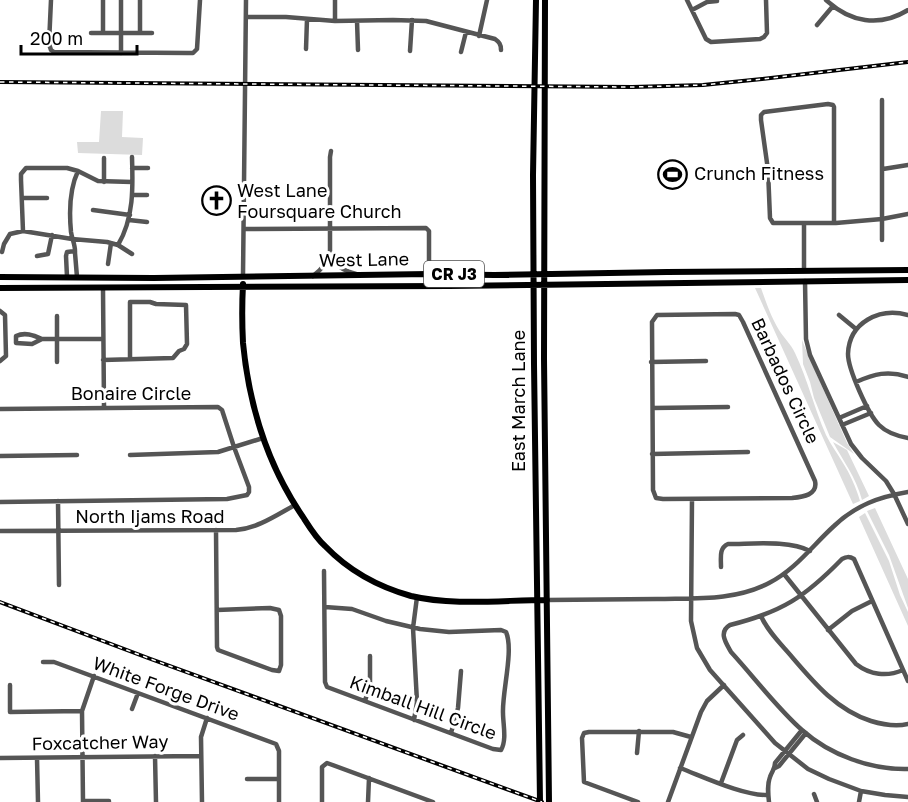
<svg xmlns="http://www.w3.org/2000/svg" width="908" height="802" font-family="'Golos Text',sans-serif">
  <rect width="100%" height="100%" fill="#fff"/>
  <path fill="#dcdcdc" d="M101 111H123L122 137 143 138 142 155 78 153 77 142H99Z
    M755 288H761C766 302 771 317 779 330 784 338 791 344 795 353 808 380 814 408 826 435 831 445 837 453 843 463 850 474 856 487 860 501L853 504Z
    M802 340 809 357 847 443 854 454 830 437 814 398 810 382 803 364Z
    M833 442 847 450 869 496 862 500C856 477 843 461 833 442Z
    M875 508 908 579V608L889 555 867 511Z
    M865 513 889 561 900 595 908 612V626L859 517Z"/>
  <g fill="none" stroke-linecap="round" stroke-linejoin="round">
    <path stroke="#555" stroke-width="4.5" d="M51 0 49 44 51 50 54 52 188 53H193L197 49 200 0
      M103 0V33
      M140 0V33
      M687 0 706 39 711 42 760 39 764 37 767 33 766 0
      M826 0C850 22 879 28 908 10
      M692 10 707 2 717 1
      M246 17H286L335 21 393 20 426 21 495 39C499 42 501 44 501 50
      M335 21V0
      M357 21 358 50
      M817 25 833 6
      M91 33H152
      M479 36 487 0
      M306 49 307 19
      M410 51 412 20
      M461 52 466 32
      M121 53V0
      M882 100V240
      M132 168H148
      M883 169 908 165
      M104 182V158
      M132 195H147
      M22 198H47
      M93 210 130 215
      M129 220 147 222
      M804 223V270
      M834 223V107L833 105 828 104 764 112 761 115V120L768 170 770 218 773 223H836L882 219 908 214
      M244 229 426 228 429 231V274
      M23 231 21 180V174L26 168H67L78 171 98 181 132 182
      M118 245C134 218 133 187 132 157
      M75 251C75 244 72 239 71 232 69 211 69 190 78 171
      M2 252 4 244 10 234 23 231 72 239 107 242 118 245 132 254
      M330 252V157L331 151
      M37 256 48 254 52 235
      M108 264 111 243
      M243 276 246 0
      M313 276C322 269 327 263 330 252 335 266 342 270 356 274
      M67 277 66 256 67 252 75 251V253L77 277
      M805 281 806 339 810 355 851 444 862 458 886 481 894 494 908 524
      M103 289 104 407
      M0 311 5 315 6 356 0 361
      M735 314 739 315 743 322 815 481C818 495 803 497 792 498L663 499 656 498 653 490 652 322 657 315Z
      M839 315 856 329
      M908 315C880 307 849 322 848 354 848 369 868 414 879 425 887 433 897 436 908 438
      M42 339C33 335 25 332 16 336V343L32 344 42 339H103
      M103 360 173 358 179 351 184 349 187 344 186 305 156 304 150 302H130V359
      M57 362V316
      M651 362 706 361
      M856 382C874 374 888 370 908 377
      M653 408 728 407
      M0 409 218 407 222 410 234 447 249 487V492L247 495 227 499 0 502
      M839 418 867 406
      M842 425 871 413
      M652 454 748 452
      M130 455 218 452 263 438
      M0 456 77 455
      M692 499 691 621 697 648 710 670 775 743 808 769 829 779 861 791 885 795 908 797
      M58 501 59 585
      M216 530 217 647 218 650 272 670 279 671 281 665V616L279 610 270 608 217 610
      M0 531 236 530C258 528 275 516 295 505
      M721 567C721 557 719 548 728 544 753 544 789 540 810 551
      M324 571 325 682 327 687 493 749 501 750C507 740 503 724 503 713 502 692 514 650 506 632L501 630 449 632 420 629 386 621 352 609 325 607
      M784 574 856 664C870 675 887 677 903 670
      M547 600C583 600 620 599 657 599 695 598 734 601 769 583 796 569 812 546 834 526 856 505 879 497 908 492
      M761 616C768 632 781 644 792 657 815 684 837 710 871 721 884 725 895 727 908 724
      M828 630 852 611 872 601
      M43 662H54L276 744 279 751V802
      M908 681 854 559C849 556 846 557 842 559 805 597 782 612 730 625 718 632 726 643 731 652 754 677 777 708 802 730 830 755 871 770 908 769
      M10 685V712L82 711
      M365 701 370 684V656
      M132 709 138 693
      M414 720 417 702 413 628 417 597
      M451 733 458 708 461 671
      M637 753 639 731
      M155 756 156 802
      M0 758 201 756
      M37 758 38 802
      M680 768C704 777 744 796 768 795
      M775 768 779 766 806 733
      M247 779H278
      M721 783 737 740 743 735
      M814 794 817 802
      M83 801H109
      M83 802 82 711 94 676
      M202 802 201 737 207 718
      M322 802V767L327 763 433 802
      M368 802 369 778
      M638 802 584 782 582 738 584 733 589 732H673L691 737
      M668 802 701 712 707 701 724 685
      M769 802C768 793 767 785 770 777 772 771 775 769 775 763L802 730
      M859 802 861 791"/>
    <path stroke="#000" stroke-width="6" d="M536 0 533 175 534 364 540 802
      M545 0 544 359 549 802
      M0 277 154 278 429 274 494 275 667 272 908 270
      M243 284C242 303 242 324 243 343 249 405 268 466 303 517 310 528 316 538 325 546 348 570 379 587 411 596 453 606 503 600 547 600
      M0 288 449 286 908 280"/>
    <defs>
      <path id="rail" d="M0 82 632 87 703 85 762 79 908 62
        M0 602 148 658 542 802"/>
    </defs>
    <use href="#rail" stroke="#000" stroke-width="4"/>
    <use href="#rail" stroke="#fff" stroke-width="1.5" stroke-dasharray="4.5" stroke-linecap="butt"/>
  </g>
  <defs>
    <symbol id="stadium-ring" viewBox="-11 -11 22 22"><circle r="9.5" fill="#fff" stroke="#000" stroke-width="1.5"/><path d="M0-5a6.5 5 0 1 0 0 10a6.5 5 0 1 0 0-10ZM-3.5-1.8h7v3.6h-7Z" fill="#000"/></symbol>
    <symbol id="church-ring" viewBox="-11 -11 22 22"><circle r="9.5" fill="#fff" stroke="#000" stroke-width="1.5"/><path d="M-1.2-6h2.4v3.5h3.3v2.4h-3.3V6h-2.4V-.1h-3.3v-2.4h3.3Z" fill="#000"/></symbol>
  </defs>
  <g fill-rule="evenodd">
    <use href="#stadium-ring" x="656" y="158" width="33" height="33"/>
    <use href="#church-ring" x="200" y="184" width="33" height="33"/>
  </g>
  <g text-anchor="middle" stroke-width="6" stroke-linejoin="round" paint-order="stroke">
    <rect fill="#fff" stroke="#4c4c4c" stroke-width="1.5" x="424" y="261" width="60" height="26" rx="4.5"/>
    <g font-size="16" font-weight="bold" fill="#000">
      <text x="454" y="280">CR J3</text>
    </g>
    <g font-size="18" fill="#000" stroke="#fff" text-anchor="start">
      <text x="694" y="180">Crunch Fitness</text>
      <text x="237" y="197">West Lane<tspan x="237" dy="21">Foursquare Church</tspan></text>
    </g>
    <g font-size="18" fill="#000" stroke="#fff">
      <text transform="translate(364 260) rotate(-1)" y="6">West Lane</text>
      <text transform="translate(785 381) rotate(65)" y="6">Barbados Circle</text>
      <text x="131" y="400">Bonaire Circle</text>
      <text transform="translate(519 401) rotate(-90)" y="6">East March Lane</text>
      <text x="150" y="523">North Ijams Road</text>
      <text transform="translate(166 689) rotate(20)" y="6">White Forge Drive</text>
      <text transform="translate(423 708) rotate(20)" y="6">Kimball Hill Circle</text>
      <text transform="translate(100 743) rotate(-1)" y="6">Foxcatcher Way</text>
    </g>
  </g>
  <path d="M21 45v9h116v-9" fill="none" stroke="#000000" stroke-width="3"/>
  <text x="30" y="45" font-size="18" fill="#000000" stroke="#ffffff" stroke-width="4.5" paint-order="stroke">200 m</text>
</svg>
